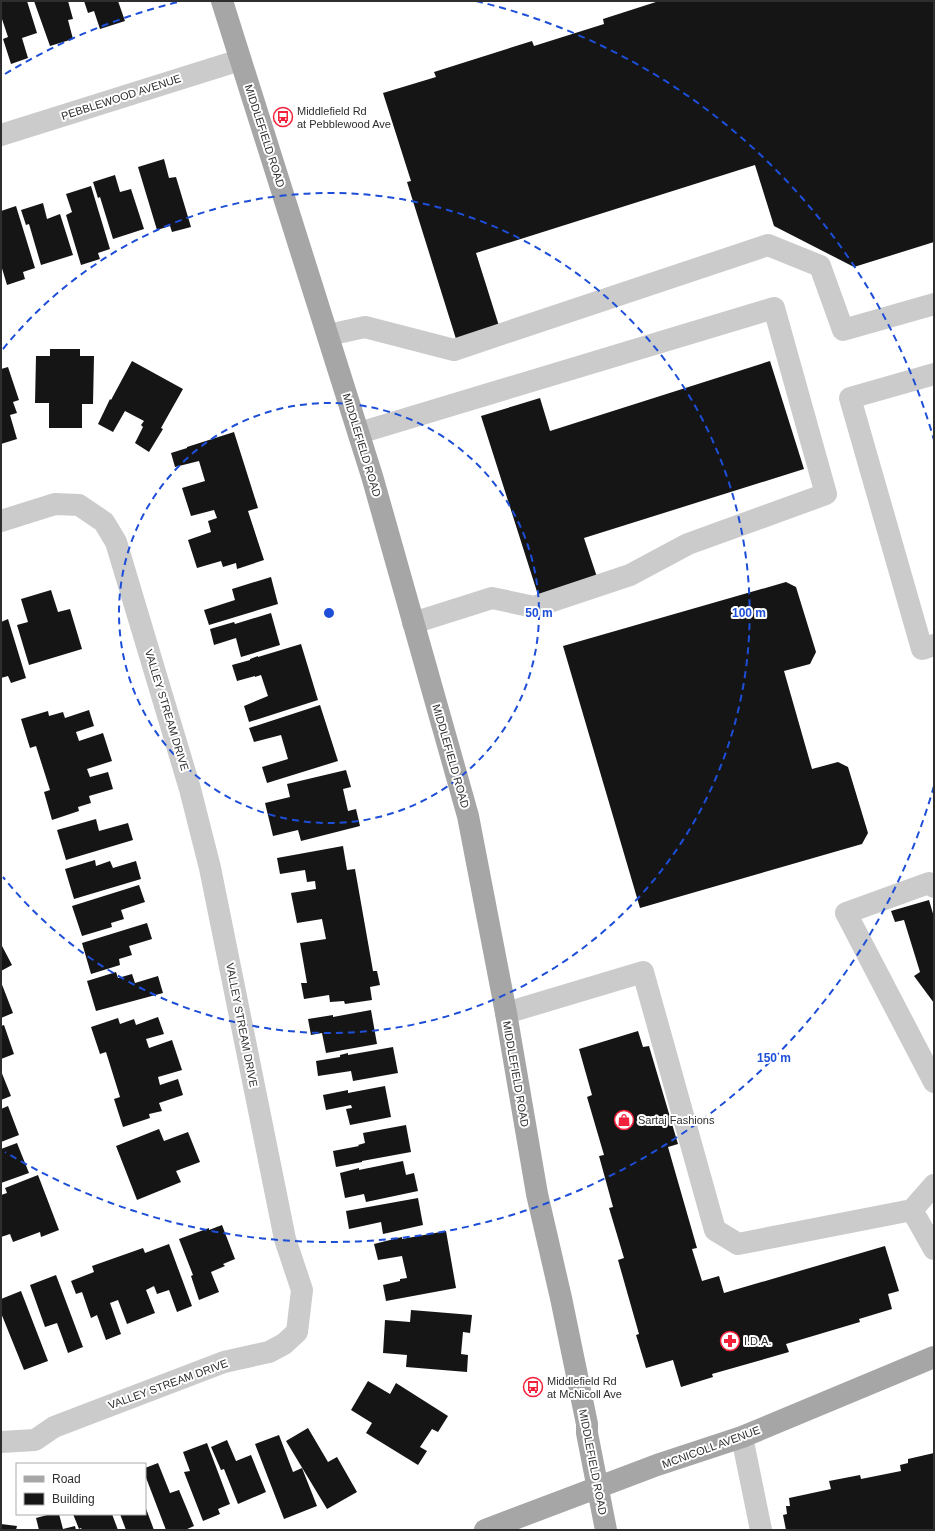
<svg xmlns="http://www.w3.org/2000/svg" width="935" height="1531" font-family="Arial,sans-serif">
  <rect width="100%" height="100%" fill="#fff"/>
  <path fill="#151515" d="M1 1H27L37 33 22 38 28 58 11 64 3 39 8 37 1 16Z
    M34 1H68L73 19 68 20 73 39 50 46Z
    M84 1H118L125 21 100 29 94 11 88 13Z
    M659 1H934V242L854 267 774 226 755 165 476 253 499 326 456 339 407 182 411 181 383 93 436 77 434 72 532 41 534 46 604 24 603 19Z
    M164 159 169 178 176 177 191 227 172 232 170 226 157 230 138 167Z
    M115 175 120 192 131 189 144 229 113 239 100 197 98 198 93 182Z
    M91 186 110 249 98 253 100 259 81 265 66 215 72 212 66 194Z
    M43 203 47 219 60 214 73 255 41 265 29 224 26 225 21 210Z
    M16 206 35 268 23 272 25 279 7 285 1 265V211Z
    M50 349H80V356H94L93 404H82V428H49V403H35L36 356H50Z
    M132 361 183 389 161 428 163 429 149 452 135 443 143 427 141 425 144 421 125 411 113 432 98 424 110 399 111 400Z
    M770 361 804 469 584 538 598 580 539 598 481 416 540 398 550 431Z
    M8 367 19 400 13 402 17 413 10 415 17 439 1 444V369Z
    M234 432 258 508 248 511 264 560 237 569 236 563 223 567 221 561 197 568 188 540 211 532 208 521 217 518 214 510 191 516 182 488 205 481 199 461 175 467 171 453 187 448V447Z
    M271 577 278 604 209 625 204 610 235 600 232 589Z
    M786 582 796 587 816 652 810 664 784 671 812 769 838 762 848 767 868 833 862 844 640 908 563 646Z
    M51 590 58 612 70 609 82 649 29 665 17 625 28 622 21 599Z
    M271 613 280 645 241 657 236 638 214 645 210 629 234 622 235 624Z
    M8 619 26 678 11 683 8 676 1 678V622Z
    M301 644 318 700 249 722 244 706 268 696 261 675 255 677V676L237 681 232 665 250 660V659L258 656V657Z
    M320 705 338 761 267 783 262 767 288 759 281 735 254 742 249 728Z
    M89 710 94 726 76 732 79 741 103 733 112 761 87 769 90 777 108 772 113 789 89 796 91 803 78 807 79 811 52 820 44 792 50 790 36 746 30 748 21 719 48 711 49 716 63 712 65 718Z
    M346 770 351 787 343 789 348 811 356 809 360 826 301 841 298 830 273 836 265 803 290 797 287 784Z
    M96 819 99 831 128 823 133 840 66 860 57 830Z
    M343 846 347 870 355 869 373 971H377L380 985 370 987 372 1000 345 1004 344 1001 330 1002 329 995 304 999 301 983H307L300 943 326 939 322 919 297 923 291 893 316 889 315 881 307 882 305 870 280 874 277 858Z
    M95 860 96 866 110 861 113 868 136 861 141 879 74 899 65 869Z
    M139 885 145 902 121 910 124 919 111 923 112 927 82 936 72 906Z
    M929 900 934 917V1003L914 976 920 972 904 920 895 922 891 911Z
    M147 923 152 939 129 946 132 955 119 959 120 965 91 974 82 943Z
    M1 944 12 965 1 971Z
    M116 972 118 978 132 974 135 983 158 976 163 993 96 1011 87 981Z
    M1 982 13 1013 1 1018Z
    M371 1010 377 1044 326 1053 322 1033 311 1035 308 1019 333 1015V1017Z
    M158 1017 164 1034 146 1039 149 1048 172 1040 182 1070 158 1077 160 1085 178 1079 183 1095 159 1103 162 1111 149 1114 150 1118 123 1127 114 1099 120 1097 106 1052 100 1054 91 1027 118 1018 120 1024 134 1019 136 1025Z
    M4 1025 14 1054 1 1059V1026Z
    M638 1031 643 1047 649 1046 678 1144 668 1147 697 1248 692 1249 702 1281 719 1276 724 1293 885 1246 899 1291 888 1294 892 1309 859 1319 860 1322 786 1344 789 1352 712 1374 713 1377 681 1387 673 1360 646 1368 636 1335 639 1334 618 1260 624 1258 609 1208 613 1207 599 1156 604 1155 587 1097 592 1095 579 1049Z
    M393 1047 398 1073 353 1081 351 1071 318 1076 316 1061 340 1057V1055L348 1053V1055Z
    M1 1071 11 1096 1 1100Z
    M385 1086 391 1117 350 1125 346 1109 352 1108 351 1105 326 1110 323 1095 348 1090V1093Z
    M8 1106 19 1135 1 1142V1109Z
    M406 1125 411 1152 362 1161V1162L336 1167 333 1151 359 1146 358 1145 365 1143 363 1133Z
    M159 1129 164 1141 188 1132 200 1162 176 1171 181 1182 137 1200 116 1146Z
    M17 1143 29 1173 1 1183V1149Z
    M403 1161 406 1175 414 1173 418 1191 366 1202 364 1194 345 1198 340 1173 359 1168V1170Z
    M38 1175 59 1230 41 1237 40 1232 13 1242 10 1234 1 1237V1195L7 1193 5 1188Z
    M418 1198 423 1225 383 1234 381 1222 349 1229 346 1211Z
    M222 1225 235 1259 223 1264 225 1266 211 1272 219 1292 199 1300 191 1276 193 1275 179 1239 209 1228V1230Z
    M446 1231 456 1288 386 1301 383 1285 400 1281V1279L407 1278 402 1256 378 1260 374 1244 402 1237V1239Z
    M169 1244 192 1306 177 1312 169 1290 157 1294 154 1286 146 1290 155 1313 127 1324 118 1300 110 1303 121 1334 106 1340 97 1315 91 1318 82 1292 76 1294 71 1281 94 1272 92 1266 143 1248 145 1253Z
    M56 1275 83 1347 68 1353 57 1323 45 1327 30 1285Z
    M21 1291 48 1361 24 1370 1 1313V1299Z
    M411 1310 472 1315 470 1333 463 1332 461 1354 468 1355 467 1372 406 1367 407 1355 383 1353 385 1320 410 1322Z
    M368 1381 390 1394 396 1383 448 1416 438 1432 432 1429 420 1447 427 1451 418 1465 366 1433 372 1423 351 1410Z
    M308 1428 328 1462 337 1457 357 1492 327 1509 286 1441Z
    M279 1435 293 1472 302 1468 317 1506 284 1519 255 1444Z
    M227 1440 236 1461 251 1455 266 1492 238 1504 224 1469 221 1470 211 1447Z
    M207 1443 230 1504 218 1509 220 1514 203 1521 184 1472 190 1471 183 1452Z
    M934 1453V1530H786L783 1515 787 1514 786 1506H790L789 1498 831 1489 829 1481 860 1475 861 1479 901 1471 900 1465 908 1463V1459Z
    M158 1463 170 1493 179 1490 194 1526 185 1530H166L145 1475V1468Z
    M145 1506 154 1530H126L120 1514H145Z
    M51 1514H59L63 1529 75 1526 76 1530H39L36 1518Z
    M73 1514H112L118 1530H82L81 1528 79 1529Z
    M1 1524 17 1526 16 1530H1Z"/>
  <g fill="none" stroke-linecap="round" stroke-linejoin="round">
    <path stroke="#cbcbcb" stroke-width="22" d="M1 135 240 60
      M328 335 365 327 454 350 768 245 820 266 843 330 934 304
      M934 374 850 398 922 649 934 645
      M359 433 774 308 826 494 688 544 630 575 534 607 492 598 413 623
      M1 521 55 504 79 505 104 522 116 542 190 789 210 868 285 1239 302 1290 297 1332 284 1344 269 1352 224 1362 54 1427 35 1440 1 1442
      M934 887 929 883 846 913 934 1082
      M506 1013 643 972 715 1230 738 1244 912 1210 934 1185
      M912 1210 934 1249
      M742 1437 761 1530"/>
    <path stroke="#a6a6a6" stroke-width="22" d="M222 1 372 476 468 816 506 1013 537 1194 561 1298 587 1424V1433L606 1530
      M485 1530 657 1465 742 1437 934 1357"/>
  </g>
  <g fill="none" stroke="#1d4ed8" stroke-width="2" stroke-dasharray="7 5">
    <circle cx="329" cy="613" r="210"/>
    <path d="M3 349A420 420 0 1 1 3 877"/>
    <path d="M934 786A629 629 0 0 1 5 1152M5 74A629 629 0 0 1 182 1M476 1A629 629 0 0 1 934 440"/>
  </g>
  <defs>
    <symbol id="bus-ring" viewBox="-11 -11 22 22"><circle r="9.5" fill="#fff" stroke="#f3213b" stroke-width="1.5"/><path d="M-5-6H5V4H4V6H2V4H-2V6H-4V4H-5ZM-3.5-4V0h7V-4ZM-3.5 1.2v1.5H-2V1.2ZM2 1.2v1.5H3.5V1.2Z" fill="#f3213b"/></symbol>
    <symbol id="shop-ring" viewBox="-11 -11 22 22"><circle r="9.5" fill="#fff" stroke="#f3213b" stroke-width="1.5"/><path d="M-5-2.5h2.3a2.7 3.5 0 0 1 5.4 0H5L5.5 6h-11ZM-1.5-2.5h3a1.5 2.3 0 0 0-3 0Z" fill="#f3213b"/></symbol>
    <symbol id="pharmacy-ring" viewBox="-11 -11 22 22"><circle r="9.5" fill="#fff" stroke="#f3213b" stroke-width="1.5"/><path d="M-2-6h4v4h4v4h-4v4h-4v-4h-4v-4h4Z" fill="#f3213b"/></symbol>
  </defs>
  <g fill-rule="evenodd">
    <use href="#bus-ring" x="272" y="106" width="22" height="22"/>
    <use href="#shop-ring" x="613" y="1109" width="22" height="22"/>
    <use href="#pharmacy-ring" x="719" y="1330" width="22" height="22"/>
    <use href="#bus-ring" x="522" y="1376" width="22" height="22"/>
  </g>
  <g text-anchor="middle" stroke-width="4" stroke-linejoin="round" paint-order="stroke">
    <g font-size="11" fill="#2e2e2e" stroke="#fff">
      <text transform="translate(121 97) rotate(-18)" y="4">PEBBLEWOOD AVENUE</text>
      <text transform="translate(265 136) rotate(72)" y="4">MIDDLEFIELD ROAD</text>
      <text transform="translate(362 445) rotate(73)" y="4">MIDDLEFIELD ROAD</text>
      <text transform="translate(167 710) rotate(73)" y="4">VALLEY STREAM DRIVE</text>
      <text transform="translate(451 756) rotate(74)" y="4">MIDDLEFIELD ROAD</text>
      <text transform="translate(242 1025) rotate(79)" y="4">VALLEY STREAM DRIVE</text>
      <text transform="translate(516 1074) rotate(80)" y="4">MIDDLEFIELD ROAD</text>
      <text transform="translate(168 1384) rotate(-20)" y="4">VALLEY STREAM DRIVE</text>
      <text transform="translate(711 1447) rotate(-20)" y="4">MCNICOLL AVENUE</text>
      <text transform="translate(593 1462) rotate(79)" y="4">MIDDLEFIELD ROAD</text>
    </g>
    <g font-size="11" fill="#2e2e2e" stroke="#fff" text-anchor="start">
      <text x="297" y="115">Middlefield Rd<tspan x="297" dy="13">at Pebblewood Ave</tspan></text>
      <text x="638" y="1124">Sartaj Fashions</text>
      <text x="744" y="1345">I.D.A.</text>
      <text x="547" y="1385">Middlefield Rd<tspan x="547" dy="13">at McNicoll Ave</tspan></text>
    </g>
  </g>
  <circle cx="329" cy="613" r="6" fill="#1d4ed8" stroke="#fff" stroke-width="2"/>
  <g font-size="12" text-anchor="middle" font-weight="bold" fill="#1d4ed8" stroke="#fff" stroke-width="4" stroke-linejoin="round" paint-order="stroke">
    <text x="539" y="617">50 m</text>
    <text x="749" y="617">100 m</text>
    <text x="774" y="1062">150 m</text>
  </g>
  <rect width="935" height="1531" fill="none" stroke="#2e2e2e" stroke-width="4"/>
  <rect x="16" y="1463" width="130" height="52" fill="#ffffff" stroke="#ababab"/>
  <rect x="24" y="1476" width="20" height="6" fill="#a6a6a6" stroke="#ababab"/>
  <text x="52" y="1483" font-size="12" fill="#2e2e2e">Road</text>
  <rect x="24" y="1493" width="20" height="12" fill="#151515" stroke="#ababab"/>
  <text x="52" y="1503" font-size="12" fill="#2e2e2e">Building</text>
</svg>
